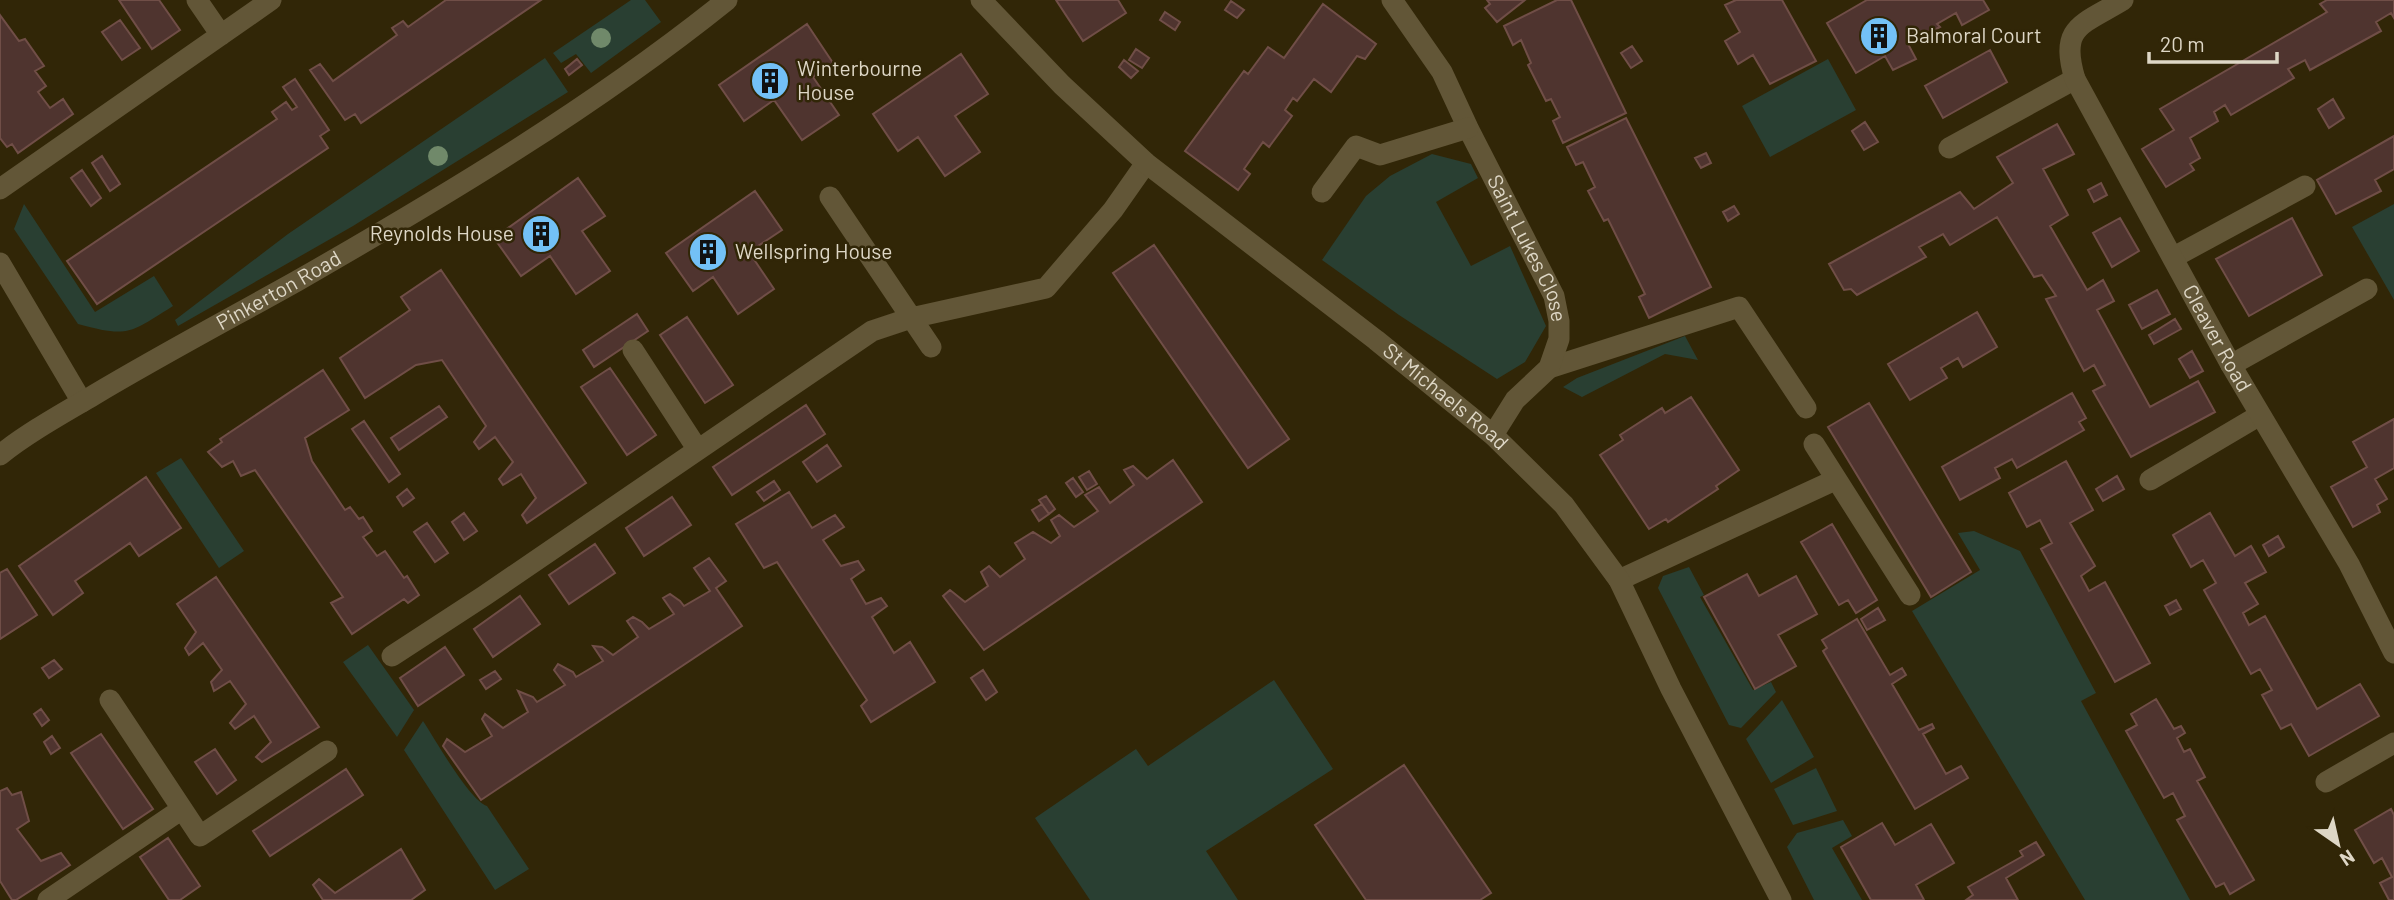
<svg xmlns="http://www.w3.org/2000/svg" width="2394" height="900" font-family="Barlow,sans-serif">
  <rect width="100%" height="100%" fill="#312607"/>
  <path fill="#293f32" d="M631 0H645L661 22 591 73 576 54 561 63 553 53Z
    M545 58 568 92 353 226 178 326 175 320 288 234Z
    M1828 59 1856 110 1770 157 1742 106Z
    M1432 154 1471 164 1478 178 1436 202 1471 266 1510 246 1546 326 1525 362 1497 379 1399 315 1322 260 1366 196 1390 176Z
    M24 204 95 312 154 276 173 306C130 333 129 338 78 324L14 229Z
    M2394 204V300L2352 227Z
    M1685 336 1698 360 1665 354 1582 397 1563 387 1577 378Z
    M181 458 244 551 219 568 156 473Z
    M1974 531 2020 551 2096 693 2081 701 2190 900H2085L1912 611 1980 570 1958 533Z
    M1689 567 1704 595 1700 597 1753 690 1771 682 1776 692 1741 728 1729 725 1658 588 1663 576Z
    M368 645 414 710 397 737 343 662Z
    M1274 680 1333 769 1206 851 1238 900H1090L1035 818 1136 749 1148 766Z
    M1782 700 1814 757 1771 783 1746 739Z
    M423 721C435 739 469 800 487 806L529 869 495 890 404 750Z
    M1816 768 1837 811 1793 825 1774 789Z
    M1843 820 1852 836 1832 848 1862 900H1814L1787 847 1797 833Z"/>
  <path fill="#4f342f" stroke="#704e47" stroke-width="2" d="M119 0H159L180 30 152 49Z
    M446 0H541L361 123 355 114 345 120 310 70 320 64 333 81 397 35 392 28 403 21 408 27Z
    M1056 0H1118L1126 13 1083 41Z
    M1487 0H1525L1497 22 1485 8 1490 4Z
    M1557 0H1571L1626 113 1563 143 1553 121 1560 117 1551 99 1546 101 1528 65 1531 63 1521 40 1513 45 1504 26Z
    M1736 0H1782L1816 61 1770 84 1753 55 1738 64 1725 41 1740 32 1725 5Z
    M1867 0H1983L1989 10 1962 25 1956 13 1937 24 1940 27 1908 44 1916 59 1893 70 1885 56 1856 73 1827 23Z
    M2327 0H2394V18L2391 13 2376 22 2381 31 2310 70 2305 60 2288 69 2294 78 2231 115 2225 105 2214 112 2218 121 2190 138 2200 158 2190 164 2194 170 2166 187 2142 149 2174 130 2160 109 2327 12 2320 4Z
    M1231 1 1244 10 1237 18 1225 10Z
    M1323 4 1376 44 1365 59 1357 56 1331 92 1314 79 1297 101 1293 98 1285 110 1292 116 1269 147 1263 142 1244 169 1250 174 1238 190 1185 151 1244 71 1248 74 1268 47 1284 58Z
    M1165 12 1180 22 1175 30 1160 20Z
    M0 15 19 41 25 39 44 66 35 71 46 86 38 92 50 108 63 99 73 114 18 153 12 144 7 147 0 138Z
    M120 20 140 48 122 60 102 32Z
    M807 24 833 63 813 77 839 115 802 140 774 100 744 121 719 85Z
    M1632 46 1642 61 1631 68 1621 53Z
    M1136 49 1149 58 1142 68 1129 60Z
    M1990 50 2007 82 1943 118 1925 86Z
    M961 54 988 94 955 116 980 152 945 176 918 137 898 151 873 114Z
    M577 59 582 65 569 75 565 69Z
    M1124 60 1138 71 1131 78 1119 67Z
    M295 79 329 130 320 136 328 148 97 304 67 261 277 119 272 112 286 102 292 110 297 107 283 87Z
    M2333 99 2344 118 2329 128 2318 109Z
    M1626 118 1711 287 1649 318 1639 297 1645 294 1608 219 1604 221 1588 191 1595 187 1583 162 1576 165 1567 147Z
    M1865 122 1878 142 1864 150 1852 131Z
    M2057 124 2074 154 2043 169 2068 215 2050 226 2087 290 2103 280 2114 301 2097 310 2150 407 2198 381 2215 412 2131 457 2093 391 2105 385 2094 365 2084 371 2046 299 2056 296 2042 275 2034 277 1997 217 1950 245 1943 234 1919 247 1926 257 1857 295 1851 289 1844 290 1829 264 1960 192 1974 209 2013 183 1997 157Z
    M2394 136V169L2375 180 2381 191 2336 214 2317 180Z
    M1706 153 1711 163 1701 168 1695 158Z
    M102 156 120 184 110 191 92 163Z
    M82 170 101 198 91 206 71 178Z
    M578 178 605 216 582 231 610 271 576 294 550 256 521 276 494 238Z
    M2101 183 2107 195 2094 202 2088 190Z
    M755 191 782 230 749 252 774 289 738 314 713 277 693 291 666 253Z
    M1734 206 1739 214 1728 221 1723 212Z
    M2120 218 2139 251 2112 267 2093 233Z
    M2292 218 2322 275 2249 316 2216 259Z
    M1154 245 1289 439 1248 468 1113 273Z
    M441 270 586 483 527 523 522 515 536 498 521 474 503 485 499 479 513 462 495 437 479 449 474 442 486 426 442 360 416 365 365 398 340 358 410 310 401 297Z
    M2157 290 2170 314 2142 329 2129 305Z
    M1977 312 1997 347 1963 367 1958 358 1941 368 1947 378 1910 400 1888 364Z
    M637 314 648 331 594 367 583 350Z
    M687 317 733 385 705 403 660 335Z
    M2175 319 2181 329 2154 344 2149 335Z
    M2192 351 2203 371 2190 378 2179 359Z
    M610 368 656 435 627 455 581 387Z
    M323 370 349 410 305 438 312 461 345 510 350 507 359 519 363 517 372 531 363 537 377 556 385 551 404 578 407 576 419 595 408 603 404 599 352 634 331 603 343 597 255 470 241 476 233 461 222 467 208 452 222 442 220 439Z
    M2072 393 2086 418 2079 422 2084 430 2017 468 2012 459 1995 468 2000 478 1960 500 1942 467Z
    M1691 397 1739 470 1716 486 1718 489 1668 522 1666 519 1649 529 1600 455 1623 440 1620 435 1662 408 1665 413Z
    M1869 403 1971 572 1931 597 1828 427Z
    M806 405 825 434 732 495 713 467Z
    M439 406 447 417 399 450 391 438Z
    M2394 419V468L2375 479 2387 499 2377 505 2380 512 2353 527 2331 487 2367 467 2353 442Z
    M364 421 400 474 389 482 352 429Z
    M827 445 841 466 817 482 803 462Z
    M1173 460 1202 502 984 650 943 596 950 590 965 602 988 586 981 572 989 566 1000 577 1025 559 1015 543 1033 532 1051 543 1060 536 1051 520 1059 515 1074 527 1098 511 1085 495 1099 487 1110 503 1134 485 1124 470 1133 466 1147 479Z
    M2066 461 2093 510 2070 523 2095 566 2081 576 2089 591 2105 582 2150 663 2115 682 2041 549 2052 543 2040 520 2027 527 2009 493Z
    M1089 471 1097 484 1087 490 1079 477Z
    M2117 476 2124 489 2103 501 2096 489Z
    M146 477 181 528 139 556 130 543 75 581 83 593 53 615 19 566Z
    M1073 478 1083 492 1076 497 1066 483Z
    M774 481 780 490 764 501 757 492Z
    M407 489 414 498 403 506 397 497Z
    M789 492 812 528 835 515 844 527 823 540 841 566 858 561 864 570 851 579 866 604 881 598 887 606 872 617 894 653 910 642 935 682 871 722 861 706 867 700 777 562 764 568 736 524Z
    M1046 496 1055 509 1049 514 1039 500Z
    M672 497 691 525 644 556 626 528Z
    M1042 504 1049 514 1039 521 1032 510Z
    M464 513 477 531 464 540 452 522Z
    M2210 513 2235 556 2251 546 2266 572 2245 583 2258 604 2243 613 2249 625 2265 616 2317 709 2360 684 2379 716 2309 756 2291 724 2281 729 2262 695 2272 690 2260 669 2251 674 2204 590 2216 583 2203 560 2191 567 2173 535Z
    M427 523 448 553 435 562 414 532Z
    M1832 524 1877 600 1856 613 1848 600 1839 605 1801 542Z
    M2278 536 2284 547 2269 556 2263 545Z
    M595 544 615 573 569 604 549 575Z
    M709 558 726 581 716 588 742 626 481 800 443 746 447 739 465 752 492 736 482 719 485 714 503 728 528 712 518 691 533 697 537 702 565 685 554 670 558 664 573 672 576 677 603 661 593 646 602 647 613 655 638 637 627 621 633 617 642 622 649 629 674 614 663 598 670 594 680 601 684 606 710 591 694 568Z
    M7 569 37 615 0 639V573Z
    M1747 574 1759 596 1796 576 1817 614 1778 635 1796 666 1755 689 1704 597Z
    M216 577 319 727 262 762 256 757 271 742 254 716 235 729 230 723 246 704 230 681 214 691 211 682 222 670 203 643 189 655 185 648 196 632 177 604Z
    M520 596 540 624 493 657 474 629Z
    M2176 600 2181 609 2170 615 2165 606Z
    M1878 608 1885 620 1867 630 1861 619Z
    M1857 619 1890 675 1902 668 1906 675 1892 684 1919 730 1932 724 1934 728 1923 734 1946 774 1961 766 1968 778 1915 809 1823 651 1827 648 1822 640Z
    M445 647 464 675 418 706 400 678Z
    M54 660 62 669 49 678 42 668Z
    M983 670 997 692 986 700 971 678Z
    M495 671 501 679 486 689 480 680Z
    M2156 699 2174 729 2181 726 2185 733 2177 738 2184 752 2190 749 2205 777 2197 781 2254 880 2230 894 2224 883 2216 887 2177 820 2185 816 2173 793 2164 798 2126 731 2137 725 2131 714Z
    M41 709 49 720 42 726 34 714Z
    M101 734 153 809 123 829 71 753Z
    M52 736 60 748 51 754 44 742Z
    M215 749 236 780 217 794 195 762Z
    M1404 765 1491 893 1480 900H1366L1315 825Z
    M346 769 363 795 270 856 253 831Z
    M7 788 12 795 21 792 29 821 17 829 41 861 61 853 70 865 16 900H12L0 881V791Z
    M2391 809 2394 815V900H2389L2380 883 2392 877 2382 858 2374 863 2355 830Z
    M1882 823 1895 845 1931 824 1954 863 1916 885 1924 900H1871L1841 847Z
    M168 838 200 886 180 900H169L140 857Z
    M2036 842 2044 855 2006 878 2018 900H1966L1973 895 1968 887 2023 856 2020 851Z
    M401 849 425 890 411 900H323L313 885 319 879 335 893Z"/>
  <g fill="none" stroke-linecap="round" stroke-linejoin="round">
    <path stroke="#625637" stroke-width="21" d="M197 0 221 35
      M1949 148 2075 79
      M0 189 271 0
      M830 197 931 347
      M2174 257 2305 186
      M633 350 698 450
      M2231 365 2367 289
      M1549 368 1739 307 1806 408
      M1814 444 1910 595
      M2150 480 2260 415
      M1619 580 1835 480
      M392 656 484 596 872 331 911 318 1046 288 1113 210 1146 163
      M110 700 200 836 327 751
      M2326 782 2394 743
      M48 900 182 809"/>
    <g stroke="#625637" stroke-width="21">
      <path id="s1" d="M981 0 1062 85 1146 163 1376 340 1493 435 1564 505 1619 580 1671 689 1781 900"/>
      <path id="s2" d="M1392 0 1442 72 1468 128 1554 296 1559 321V339L1549 368 1515 400 1493 435"/>
      <path id="s3" d="M2123 0C2082 25 2059 26 2075 79L2231 365 2349 564 2394 653"/>
      <path d="M1322 192 1356 146 1380 155 1468 128"/>
      <path d="M0 263 82 402"/>
      <path id="s4" d="M0 455C29 432 62 414 94 395 161 355 229 319 297 281 445 196 594 107 727 0"/>
    </g>
  </g>
  <g fill="#70896a">
    <circle cx="601" cy="38" r="10"/>
    <circle cx="438" cy="156" r="10"/>
  </g>
  <defs>
    <symbol id="building-disc" viewBox="-11 -11 22 22"><circle r="9.5" fill="#73c1f6" stroke="#312607"/><path d="M-4-6H4V6H1V3H-1V6H-4ZM-2.5-4.3h1.7v1.8h-1.7ZM.8-4.3h1.7v1.8H.8ZM-2.5-1h1.7V.8h-1.7ZM.8-1h1.7V.8H.8Z" fill="#111"/></symbol>
  </defs>
  <g fill-rule="evenodd">
    <use href="#building-disc" x="1857" y="14" width="44" height="44"/>
    <use href="#building-disc" x="748" y="59" width="44" height="44"/>
    <use href="#building-disc" x="519" y="212" width="44" height="44"/>
    <use href="#building-disc" x="686" y="230" width="44" height="44"/>
  </g>
  <g text-anchor="middle" stroke-width="5" stroke-linejoin="round" paint-order="stroke">
    <g font-size="21" fill="#ded7c6" stroke="#312607" text-anchor="start">
      <text x="1906" y="43">Balmoral Court</text>
      <text x="797" y="76">Winterbourne<tspan x="797" dy="24">House</tspan></text>
      <text x="514" y="241" text-anchor="end">Reynolds House</text>
      <text x="735" y="259">Wellspring House</text>
    </g>
    <g font-size="21" fill="#ded7c6" stroke="#312607">
      <text dy="7" stroke="none"><textPath href="#s2" startOffset="284">Saint Lukes Close</textPath></text>
      <text dy="7" stroke="none"><textPath href="#s4" startOffset="324">Pinkerton Road</textPath></text>
      <text dy="7" stroke="none"><textPath href="#s3" startOffset="402">Cleaver Road</textPath></text>
      <text dy="7" stroke="none"><textPath href="#s1" startOffset="612">St Michaels Road</textPath></text>
    </g>
  </g>
  <g transform="translate(2338 844) rotate(146)" stroke="#312607" stroke-width="5" paint-order="stroke">
  <path d="M0-5L12 26L0 18L-12 26Z" fill="#ded7c6"/>
  <text y="-10" font-size="19" font-weight="bold" text-anchor="middle" fill="#ded7c6">N</text>
  </g>
  <path d="M2149 52v10h128v-10" fill="none" stroke="#ded7c6" stroke-width="3.5"/>
  <text x="2160" y="52" font-size="21" fill="#ded7c6" stroke="#312607" stroke-width="5" paint-order="stroke">20 m</text>
</svg>
